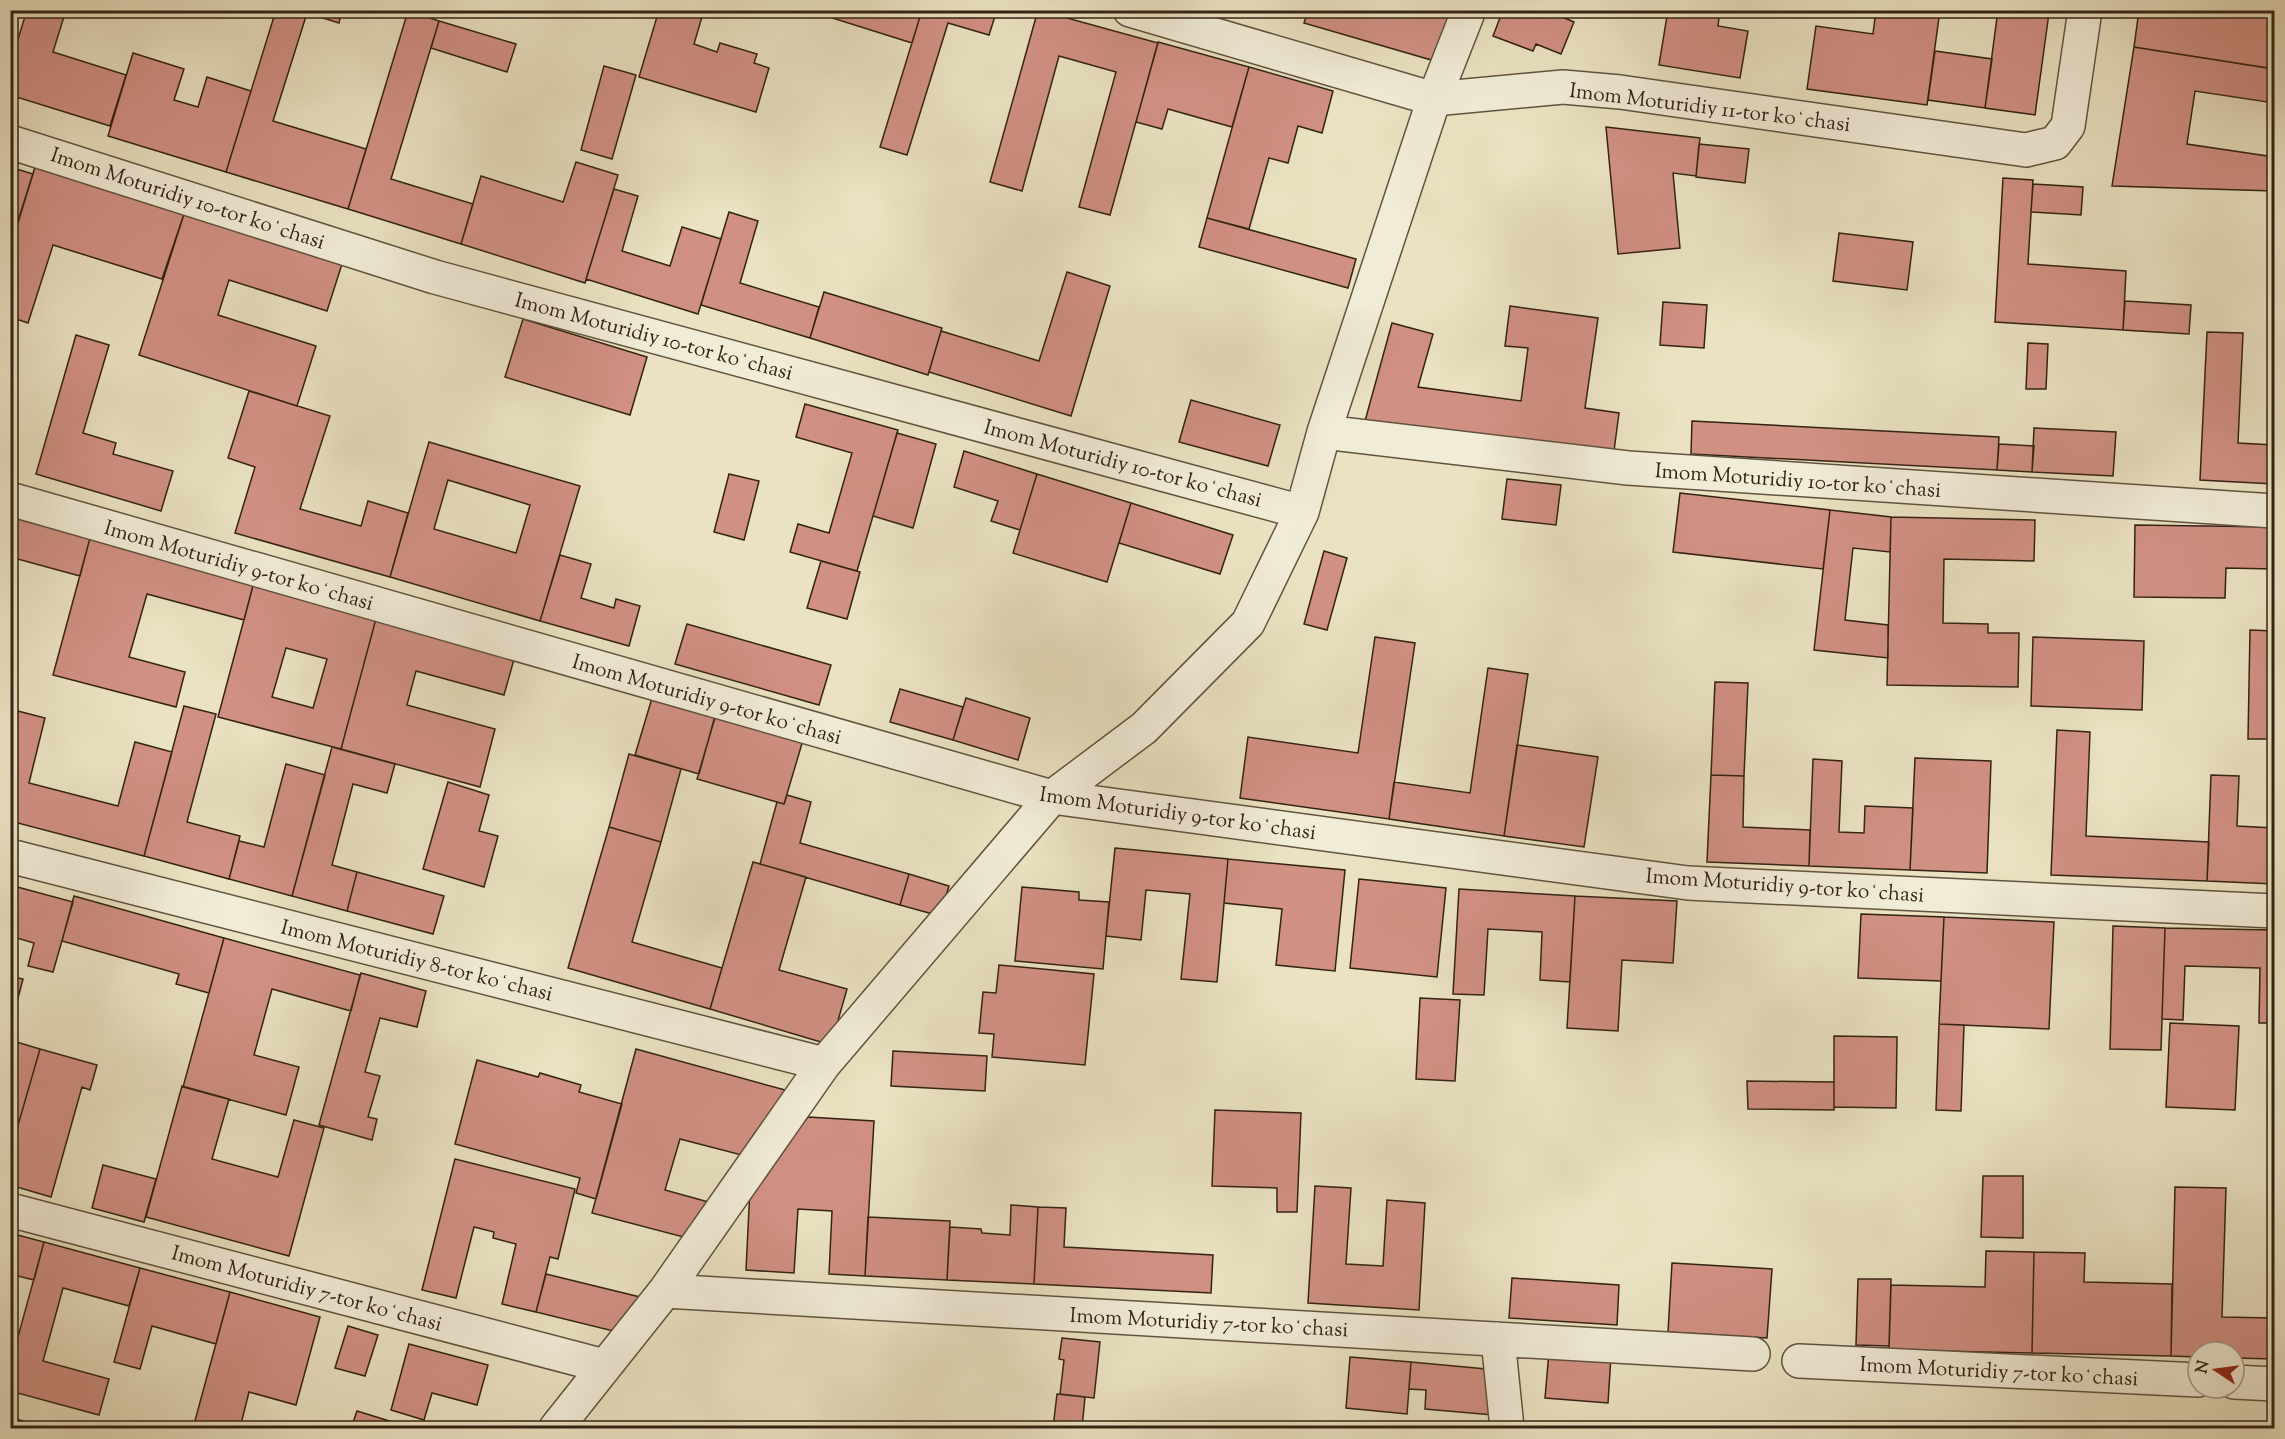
<svg xmlns="http://www.w3.org/2000/svg" width="2285" height="1439" font-family="'Sorts Mill Goudy',serif">
  <rect width="100%" height="100%" fill="#eae2c2"/>
  <filter id="stains"><feTurbulence type="fractalNoise" baseFrequency=".00333" numOctaves="4"/><feColorMatrix values="0 0 0 0 .2 0 0 0 0 .09 0 0 0 0 .02 0 0 0 .5 -.17"/></filter>
  <radialGradient id="worn" r=".72"><stop offset=".6" stop-color="#630" stop-opacity="0"/><stop offset="1" stop-color="#630" stop-opacity=".3"/></radialGradient>
  <path fill="#d19084" stroke="#332314" stroke-width="1.5" fill-rule="evenodd" d="M27 10H66L53 52 126 75 110 126 10 95V65Z
    M276 10H342L339 23 307 13 273 121 366 149 348 209 226 172Z
    M659 10H704L694 44 717 52 720 43 757 54 754 63 769 68 756 112 639 77Z
    M807 10H922L912 43Z
    M922 10H997L989 35 948 23 907 155 880 147Z
    M1038 10 1158 43 1110 215 1079 207 1116 72 1059 56 1022 191 990 182Z
    M1308 10H1461L1445 64 1304 23Z
    M1503 10H1546L1574 22 1561 54 1536 44 1533 51 1493 36Z
    M1668 10H1720L1718 26 1748 31 1740 78 1659 65Z
    M1876 10H1940L1927 105 1807 89 1816 26 1873 34Z
    M1998 10H2028L2049 13 2035 115 1985 108Z
    M2139 10 2274 11V69L2134 47Z
    M408 11 439 21 391 179 473 204 461 244 348 209Z
    M439 21 516 44 507 72 431 48Z
    M1158 42 1249 67 1232 127 1168 109 1162 129 1136 122Z
    M2134 47 2274 69V103L2195 91 2187 144 2274 157V191L2112 186Z
    M1935 51 1992 59 1985 108 1928 100Z
    M133 53 184 69 174 100 198 107 207 77 251 91 226 172 108 136Z
    M604 66 636 75 612 159 581 150Z
    M1249 67 1333 91 1322 133 1298 126 1288 163 1269 158 1249 229 1207 218Z
    M1606 127 1700 138 1696 176 1673 173 1680 248 1618 254Z
    M1699 144 1749 149 1745 183 1696 177Z
    M576 162 618 175 585 283 461 244 481 176 563 202Z
    M10 167 33 174 13 239 10 238Z
    M35 167 184 214 162 279 53 245 28 323 10 317V246Z
    M2003 178 2033 180 2028 264 2126 271 2123 330 1995 322Z
    M2033 184 2083 187 2081 215 2031 212Z
    M614 189 638 196 622 251 670 266 682 227 721 239 698 314 586 279Z
    M729 212 758 221 740 283 819 307 810 338 701 305Z
    M184 214 342 264 327 311 229 280 218 315 316 346 297 406 139 355Z
    M1207 218 1356 259 1348 288 1199 247Z
    M1839 233 1913 242 1907 290 1833 281Z
    M1067 272 1110 286 1071 416 929 372 941 331 1039 361Z
    M824 292 942 328 928 375 810 338Z
    M2125 301 2191 305 2189 334 2123 330Z
    M1663 302 1707 305 1704 348 1660 345Z
    M1510 306 1598 318 1585 408 1619 413 1614 451 1365 421 1392 323 1433 334 1418 387 1521 401 1528 348 1505 346Z
    M523 319 647 357 630 415 505 377Z
    M2207 332 2243 333 2238 443 2274 445V484L2200 480Z
    M76 335 109 345 83 433 116 443 113 454 173 471 161 511 36 474Z
    M2028 343 2048 344 2046 389H2026Z
    M249 391 330 416 300 509 361 526 368 501 408 513 390 577 235 533 255 467 228 458Z
    M1191 400 1280 425 1268 466 1179 442Z
    M805 404 898 430 857 571 790 552 798 524 829 533 852 453 796 437Z
    M1692 421 1999 437 1997 470 1691 454Z
    M2034 428 2116 432 2113 476 2032 472Z
    M897 433 936 444 913 528 873 516Z
    M429 442 580 486 540 621 390 577ZM448 480 530 505 516 553 434 529Z
    M1999 444 2034 446 2032 472 1997 470Z
    M964 451 1037 474 1020 530 991 521 998 501 954 487Z
    M729 474 759 481 744 540 714 532Z
    M1037 474 1131 503 1107 582 1013 553Z
    M1507 479 1561 485 1556 525 1502 519Z
    M1680 493 1830 510 1823 569 1673 552Z
    M1131 503 1233 535 1220 574 1119 543Z
    M1830 510 1891 517 1890 552 1853 548 1845 620 1888 625V658L1814 650Z
    M10 517 90 538 80 576 10 557Z
    M1891 517 2035 520 2034 561 1944 559 1943 623 1988 624V633H2019L2018 687 1887 685Z
    M2135 525 2274 527V569L2226 568 2225 598 2134 597Z
    M90 538 254 582 244 620 147 594 129 657 185 672 176 707 53 675Z
    M1324 551 1347 558 1327 630 1304 624Z
    M560 555 591 564 581 598 614 608 616 599 640 606 629 646 540 621Z
    M821 561 860 572 847 619 807 608Z
    M254 582 377 615 341 749 218 717ZM286 648 327 659 313 708 272 697Z
    M377 615 516 652 504 695 416 671 407 705 495 729 480 787 341 749Z
    M687 624 831 665 819 705 675 664Z
    M2250 630 2274 631V739H2248Z
    M1375 637 1415 643 1389 819 1240 798 1248 737 1358 753Z
    M2033 637 2144 641 2142 710 2031 706Z
    M1488 668 1528 674 1504 836 1389 819 1394 782 1470 793Z
    M1715 682 1748 683 1744 776 1711 775Z
    M900 689 963 707 953 740 890 722Z
    M652 698 715 716 699 774 635 755Z
    M966 698 1030 718 1018 760 953 740Z
    M184 706 216 714 187 822 240 836 229 879 144 856Z
    M14 710 45 718 29 783 118 806 135 742 172 752 144 856 10 821V724Z
    M716 714 803 740 784 804 697 779Z
    M2057 730 2090 732 2086 836 2209 842 2207 881 2051 875Z
    M1517 745 1598 757 1584 847 1504 836Z
    M332 747 395 764 387 793 353 784 332 865 357 872 347 911 292 896Z
    M629 754 681 769 661 842 609 827Z
    M1915 758 1991 761 1987 873 1910 870Z
    M1813 759 1842 761 1839 832 1864 833 1865 806 1913 808 1910 870 1809 866Z
    M286 764 325 775 292 896 229 879 239 841 264 847Z
    M1711 775 1744 776 1743 827 1810 830 1809 866 1707 862Z
    M2211 775 2239 776 2237 826 2274 828V884L2207 881Z
    M448 782 489 795 479 831 498 836 484 887 423 869Z
    M787 795 811 802 800 843 909 874 900 905 760 864 777 802 784 804Z
    M609 827 661 842 632 942 722 968 710 1009 568 968Z
    M1115 848 1228 859 1217 982 1181 979 1190 894 1146 890 1141 940 1106 936Z
    M1228 859 1345 870 1335 971 1276 965 1282 909 1224 903Z
    M753 862 806 877 779 970 847 989 831 1045 710 1009Z
    M357 872 444 896 433 934 347 911Z
    M909 874 949 886 940 916 900 905Z
    M1359 879 1446 888 1437 977 1350 968Z
    M10 885 73 902 53 972 28 966 34 943 10 936Z
    M1022 887 1079 892V900L1109 902 1103 969 1015 961Z
    M1459 889 1575 896 1570 982 1540 980 1542 932 1488 929 1484 995 1453 994Z
    M74 896 224 938 209 993 176 984 179 974 62 941Z
    M1575 896 1677 901 1673 963 1622 960 1618 1031 1567 1028Z
    M1861 914 1944 917 1941 981 1858 978Z
    M1944 917 2054 922 2049 1029 1939 1024Z
    M2113 926 2165 928 2161 1050 2110 1049Z
    M2165 928 2274 930V1023H2259L2260 968 2185 966 2183 1020 2162 1019Z
    M224 938 360 975 351 1011 272 989 254 1055 299 1067 286 1115 183 1087Z
    M999 965 1094 974 1085 1065 992 1057 994 1034 979 1033 983 992 996 993Z
    M361 973 426 991 417 1027 380 1018 365 1072 380 1076 368 1117 377 1119 372 1140 319 1125Z
    M10 976 23 979 10 1029Z
    M1420 998 1460 1000 1455 1081 1416 1079Z
    M2170 1023 2239 1026 2235 1110 2166 1107Z
    M1939 1024 1964 1025 1961 1111 1936 1110Z
    M1834 1036 1897 1037 1896 1108 1834 1107Z
    M10 1040 40 1049 10 1153Z
    M40 1049 97 1065 90 1090 82 1087 51 1197 10 1185V1153Z
    M636 1049 785 1090 749 1157 680 1139 665 1190 712 1203 687 1238 592 1213Z
    M893 1051 987 1056 985 1091 891 1086Z
    M477 1060 538 1077 540 1073 581 1085 579 1092 622 1104 596 1199 576 1193 580 1178 455 1144Z
    M1747 1081 1834 1082V1110L1748 1109Z
    M182 1086 229 1099 212 1159 278 1177 294 1120 324 1128 289 1256 146 1217Z
    M1215 1110 1301 1113 1297 1212H1277V1188L1212 1186Z
    M808 1117 874 1121 865 1276 829 1274 832 1211 798 1209 794 1273 746 1270 750 1188Z
    M455 1159 575 1189 558 1259 550 1257 536 1312 502 1304 516 1244 493 1238 494 1232 474 1227 456 1298 422 1290Z
    M103 1165 156 1179 144 1222 92 1208Z
    M1983 1176H2023V1238L1981 1237Z
    M1315 1186 1351 1188 1346 1264 1383 1266 1387 1200 1425 1203 1419 1310 1308 1303Z
    M2175 1187 2226 1188 2222 1317 2274 1318V1359L2234 1358V1352H2198V1357L2171 1356Z
    M1011 1205 1038 1207 1034 1284 947 1280 950 1227 981 1229 982 1233 1010 1235Z
    M1038 1207 1066 1208 1064 1247 1213 1255 1211 1293 1034 1284Z
    M868 1217 950 1221 947 1280 865 1276Z
    M10 1233 44 1242 34 1280 10 1274Z
    M44 1242 140 1268 129 1306 63 1288 43 1361 109 1379 99 1415 10 1391V1366Z
    M1986 1251 2034 1252 2032 1353 1889 1350 1891 1285 1985 1287Z
    M2034 1252 2085 1253 2084 1282 2172 1284 2171 1356 2032 1353Z
    M1672 1263 1772 1269 1767 1338 1668 1332Z
    M140 1268 230 1292 216 1344 152 1326 140 1369 114 1362Z
    M546 1274 640 1297 613 1331 536 1312Z
    M1512 1278 1619 1285 1617 1325 1509 1318Z
    M1858 1279H1891L1889 1346 1856 1345Z
    M230 1292 320 1317 296 1405 249 1392 240 1428H193Z
    M348 1326 378 1335 365 1376 335 1368Z
    M1062 1338 1100 1342 1094 1398 1060 1394 1064 1360 1059 1359Z
    M409 1344 488 1365 477 1405 432 1393 424 1420 391 1410Z
    M1549 1352 1611 1356 1608 1403 1545 1398Z
    M1350 1357 1411 1362 1407 1414 1346 1408Z
    M1411 1362 1497 1370 1493 1415 1425 1409 1426 1390 1409 1389Z
    M1057 1394 1085 1397 1082 1428H1053Z
    M357 1411 396 1423 394 1428H351Z
    M10 1417 23 1421 21 1428H10Z"/>
  <g fill="none" stroke-linecap="round" stroke-linejoin="round">
    <defs>
      <path id="minor" d="M1130 10 1434 99 1563 87 1620 92 2026 150 2055 143 2068 126 2085 10
        M10 142 435 277 1302 512
        M1324 432 1628 468 2274 511
        M10 499 1052 797 1688 883 2274 911
        M10 856 824 1064
        M10 1210 604 1366
        M665 1291 1753 1354
        M1498 1339 1507 1428
        M1799 1361 2198 1380
        M2234 1382 2274 1384
        M556 1428 665 1291 824 1064 1052 797 1144 728 1248 623 1302 512 1324 432 1434 99 1469 10"/>
    </defs>
    <use href="#minor" stroke="#615340" stroke-width="36"/>
    <use href="#minor" stroke="#f1ecd7" stroke-width="33"/>
  </g>
  <g text-anchor="middle" stroke-width="4.5" stroke-linejoin="round" paint-order="stroke">
    <g font-size="21" fill="#332314" stroke="#f1ecd7">
      <text transform="translate(1710 107) rotate(7)" y="7">Imom Moturidiy 11-tor koʻchasi</text>
      <text transform="translate(188 198) rotate(18)" y="7">Imom Moturidiy 10-tor koʻchasi</text>
      <text transform="translate(654 336) rotate(15)" y="7">Imom Moturidiy 10-tor koʻchasi</text>
      <text transform="translate(1123 463) rotate(15)" y="7">Imom Moturidiy 10-tor koʻchasi</text>
      <text transform="translate(1798 480) rotate(4)" y="7">Imom Moturidiy 10-tor koʻchasi</text>
      <text transform="translate(239 565) rotate(16)" y="7">Imom Moturidiy 9-tor koʻchasi</text>
      <text transform="translate(707 699) rotate(16)" y="7">Imom Moturidiy 9-tor koʻchasi</text>
      <text transform="translate(1178 813) rotate(8)" y="7">Imom Moturidiy 9-tor koʻchasi</text>
      <text transform="translate(1785 885) rotate(4)" y="7">Imom Moturidiy 9-tor koʻchasi</text>
      <text transform="translate(417 960) rotate(14)" y="7">Imom Moturidiy 8-tor koʻchasi</text>
      <text transform="translate(307 1288) rotate(15)" y="7">Imom Moturidiy 7-tor koʻchasi</text>
      <text transform="translate(1209 1322) rotate(3)" y="7">Imom Moturidiy 7-tor koʻchasi</text>
      <text transform="translate(1999 1371) rotate(3)" y="7">Imom Moturidiy 7-tor koʻchasi</text>
    </g>
  </g>
  <rect width="2285" height="1439" fill="none" stroke="#eae2c2" stroke-width="36"/>
  <rect x="12" y="12" width="2261" height="1415" fill="none" stroke="#332314" stroke-width="3"/>
  <rect x="18" y="18" width="2249" height="1403" fill="none" stroke="#332314" stroke-width="1.5"/>
  <g transform="translate(2216 1370) rotate(283)"><circle r="28" fill="#f1ecd7" stroke="#a59c89" stroke-width="1.5"/>
  <path d="M0-4.5L10 22L0 15L-10 22Z" fill="#8f2418"/>
  <text y="-9" font-size="16" font-weight="bold" text-anchor="middle" fill="#332314">N</text>
  </g>
  <rect width="100%" height="100%" filter="url(#stains)"/>
  <rect width="100%" height="100%" fill="url(#worn)"/>
</svg>
